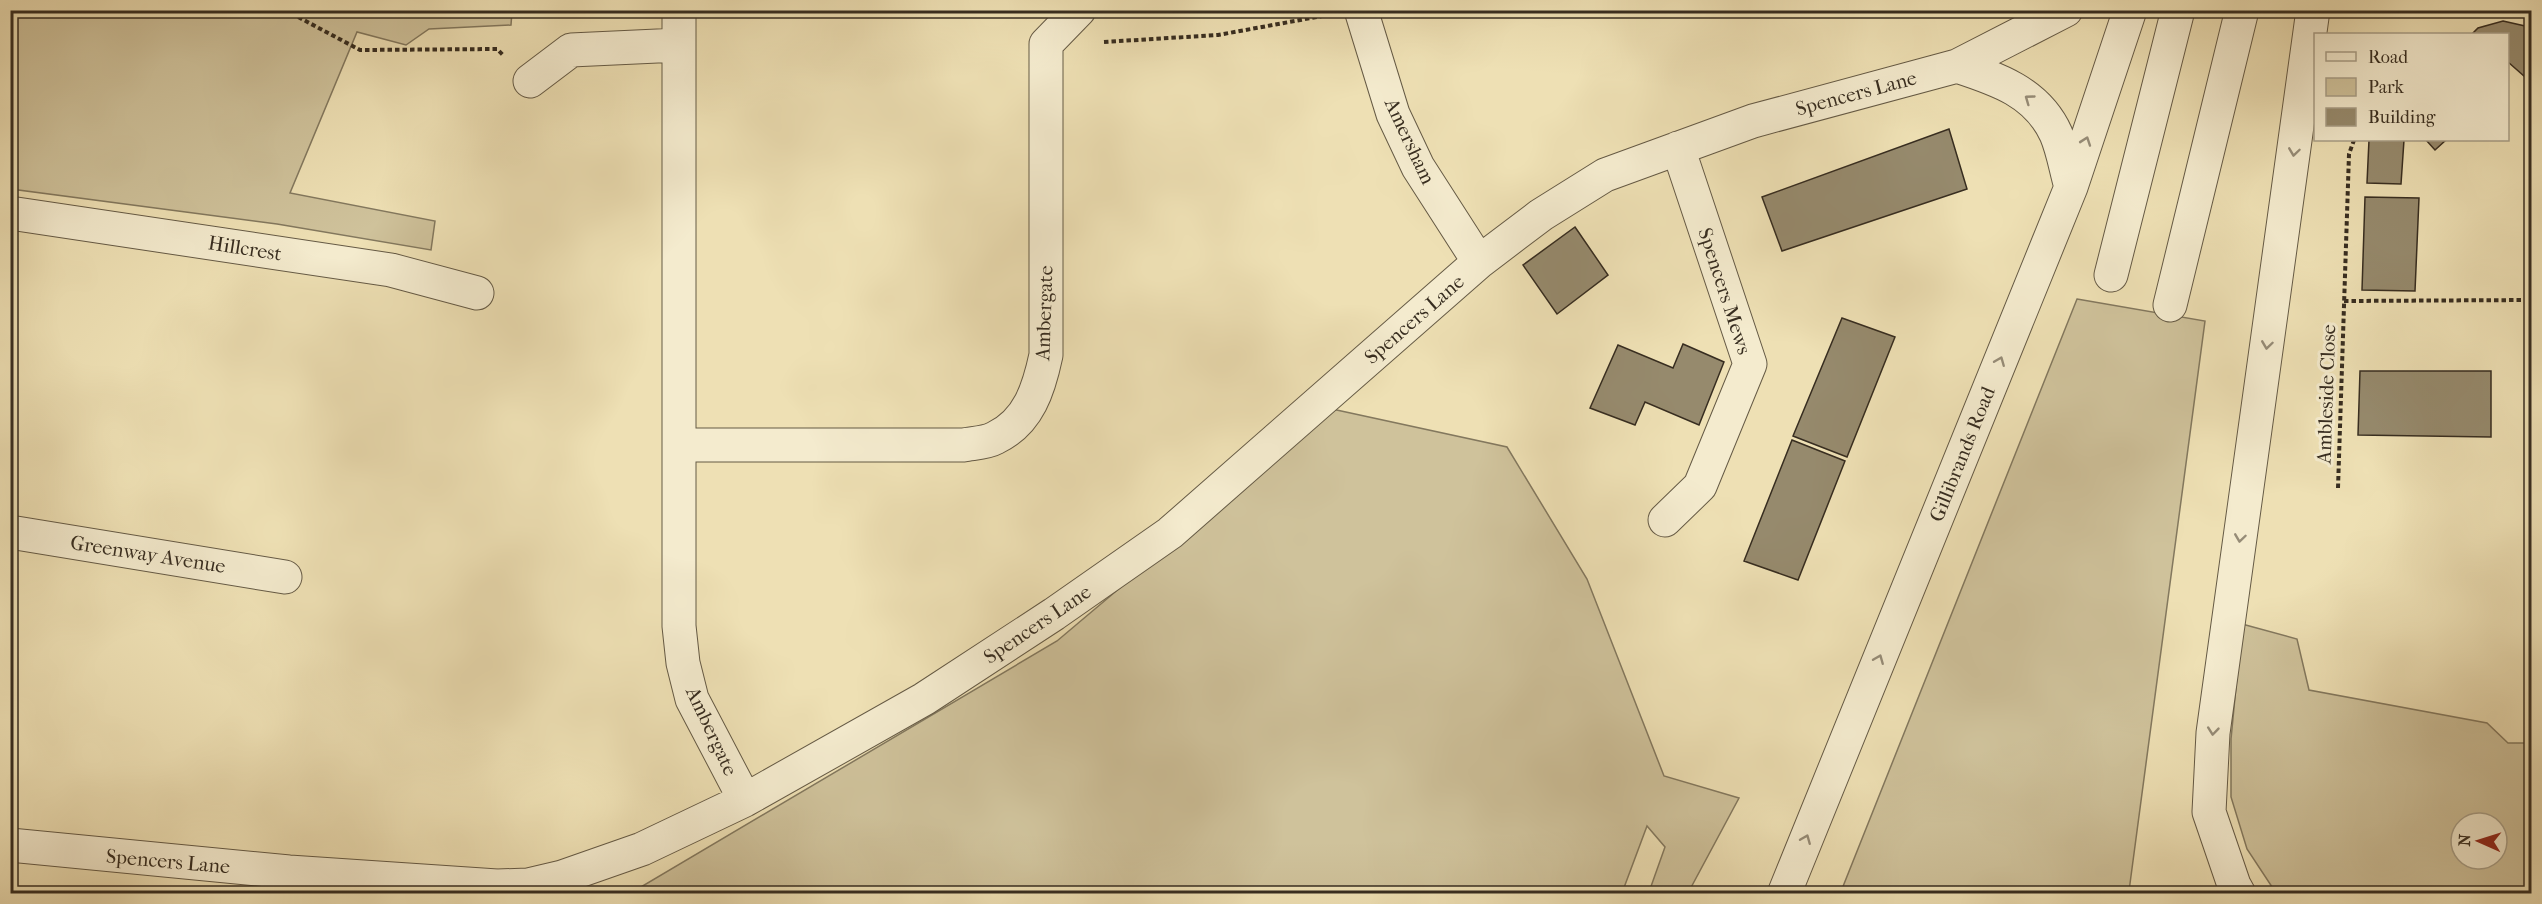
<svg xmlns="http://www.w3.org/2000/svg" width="2542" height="904" font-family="'IM FELL French Canon',serif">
  <rect width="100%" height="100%" fill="#eee0b4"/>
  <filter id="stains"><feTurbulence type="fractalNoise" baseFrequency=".00333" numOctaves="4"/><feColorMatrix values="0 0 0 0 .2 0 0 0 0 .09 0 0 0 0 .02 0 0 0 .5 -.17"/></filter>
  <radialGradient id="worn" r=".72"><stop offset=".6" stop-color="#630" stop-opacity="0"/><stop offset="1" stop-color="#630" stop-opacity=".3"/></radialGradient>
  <path fill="#cfc29b" stroke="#83785e" stroke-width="1.5" fill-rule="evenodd" d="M11 10H512V11L511 25 429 29 406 45 357 32 290 193 435 221 431 250 277 224 11 189Z
    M2077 299 2205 321 2129 891 2121 894H1840Z
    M1332 409 1507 447 1587 579 1664 776 1739 798 1688 893H1643L1649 892 1665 847 1647 826 1622 893 629 894 1057 641Z
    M2242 624 2297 639 2309 690 2487 723 2508 743H2531V893H2276L2247 849 2231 797V739ZM2461 823H2497V859H2461Z"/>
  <path fill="#968a6d" stroke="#372d20" stroke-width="1.5" d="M2503 21 2525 26 2532 32V83L2508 62V34H2472L2478 28Z
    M1949 129 1967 189 1782 251 1762 197Z
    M2369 140H2404L2401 184 2367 183Z
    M2426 140H2446L2435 150Z
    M2365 197 2419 198 2415 291 2362 290Z
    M1575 227 1608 275 1557 314 1523 265Z
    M1842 318 1895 337 1847 457 1793 436Z
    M1683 344 1724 362 1699 425 1645 402 1635 425 1590 408 1618 345 1673 368Z
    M2360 371H2491V437L2358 435Z
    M1792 440 1845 461 1798 580 1744 561Z"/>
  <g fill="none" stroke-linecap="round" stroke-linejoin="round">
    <defs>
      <path id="minor" d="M679 10V626L683 663 692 699 745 800
        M1361 10 1393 114 1418 167 1479 262
        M1957 66C1997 79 2037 92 2056 134 2063 150 2066 170 2071 187
        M530 81 571 50 679 45
        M10 213 391 270 477 293
        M2111 275 2178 10
        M2170 305 2242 10
        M680 445H963C973 443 986 443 995 438 1029 422 1039 388 1046 355V44L1079 10
        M1665 520 1700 486 1750 364 1678 148
        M10 532 285 577
        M10 845 289 872 497 886 528 885 562 877 642 849 745 800 924 699 1054 614 1170 533 1479 262 1541 215 1605 175 1753 121 1957 66 2066 10
        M1784 894 2071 187 2130 10
        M2239 894 2234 885 2209 812 2213 733 2313 10"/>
    </defs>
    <use href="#minor" stroke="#655a45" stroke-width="35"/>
    <path stroke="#372d20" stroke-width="4" stroke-dasharray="4.5 3" stroke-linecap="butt" d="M285 10 360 50 497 49 503 55
      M1104 42 1218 35 1322 16
      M2344 301 2530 300
      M2338 488 2349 154 2354 140"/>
    <use href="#minor" stroke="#f4ebce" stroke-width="33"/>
  </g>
  <defs><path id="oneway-chevron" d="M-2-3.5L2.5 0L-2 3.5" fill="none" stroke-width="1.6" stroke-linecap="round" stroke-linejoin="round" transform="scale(1.5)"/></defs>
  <g stroke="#968c77">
    <use href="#oneway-chevron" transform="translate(2029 99) rotate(-144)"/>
    <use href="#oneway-chevron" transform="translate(2086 141) rotate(-71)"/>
    <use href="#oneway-chevron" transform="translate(2294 152) rotate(98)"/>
    <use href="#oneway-chevron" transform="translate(2267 345) rotate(98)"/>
    <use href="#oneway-chevron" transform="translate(2000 361) rotate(-68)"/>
    <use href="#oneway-chevron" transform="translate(2240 538) rotate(98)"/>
    <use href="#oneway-chevron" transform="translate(1879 659) rotate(-68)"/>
    <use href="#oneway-chevron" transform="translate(2213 731) rotate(96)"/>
    <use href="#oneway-chevron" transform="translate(1806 839) rotate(-68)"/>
  </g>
  <g text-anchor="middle" stroke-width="6" stroke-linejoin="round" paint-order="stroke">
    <g font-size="20" fill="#372d20" stroke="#f4ebce">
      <text transform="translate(1856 93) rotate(-15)" y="7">Spencers Lane</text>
      <text transform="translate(1410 141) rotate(65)" y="7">Amersham</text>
      <text transform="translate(245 248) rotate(9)" y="7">Hillcrest</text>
      <text transform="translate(1725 291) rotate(72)" y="7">Spencers Mews</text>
      <text transform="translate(1044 313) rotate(-88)" y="7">Ambergate</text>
      <text transform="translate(1414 319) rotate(-41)" y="7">Spencers Lane</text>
      <text transform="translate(2326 394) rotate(-88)" y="7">Ambleside Close</text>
      <text transform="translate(1962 454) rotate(-68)" y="7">Gillibrands Road</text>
      <text transform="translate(148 554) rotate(9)" y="7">Greenway Avenue</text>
      <text transform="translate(1037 624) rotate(-34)" y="7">Spencers Lane</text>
      <text transform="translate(712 731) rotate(65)" y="7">Ambergate</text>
      <text transform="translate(168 861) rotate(5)" y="7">Spencers Lane</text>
    </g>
  </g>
  <rect width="2542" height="904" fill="none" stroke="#eee0b4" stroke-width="36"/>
  <rect x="12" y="12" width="2518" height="880" fill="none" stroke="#372d20" stroke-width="3"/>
  <rect x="18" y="18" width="2506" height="868" fill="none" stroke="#372d20" stroke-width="1.5"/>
  <rect x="2314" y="33" width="195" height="108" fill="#f4ebce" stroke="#a89f88" stroke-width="1.5"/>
  <rect x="2326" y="52" width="30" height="9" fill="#f4ebce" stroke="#a89f88" stroke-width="1.5"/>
  <text x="2368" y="63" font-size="18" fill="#372d20">Road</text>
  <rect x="2326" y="78" width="30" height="18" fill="#cfc29b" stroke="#a89f88" stroke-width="1.5"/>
  <text x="2368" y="93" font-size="18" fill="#372d20">Park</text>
  <rect x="2326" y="108" width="30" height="18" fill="#968a6d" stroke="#a89f88" stroke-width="1.5"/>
  <text x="2368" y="123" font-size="18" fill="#372d20">Building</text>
  <g transform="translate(2479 841) rotate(273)"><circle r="28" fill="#f4ebce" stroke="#a89f88" stroke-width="1.5"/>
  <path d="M0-4.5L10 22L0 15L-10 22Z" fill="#8f2418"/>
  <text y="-9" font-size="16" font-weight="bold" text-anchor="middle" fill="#372d20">N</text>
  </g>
  <rect width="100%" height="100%" filter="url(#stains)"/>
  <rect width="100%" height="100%" fill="url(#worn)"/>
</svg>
